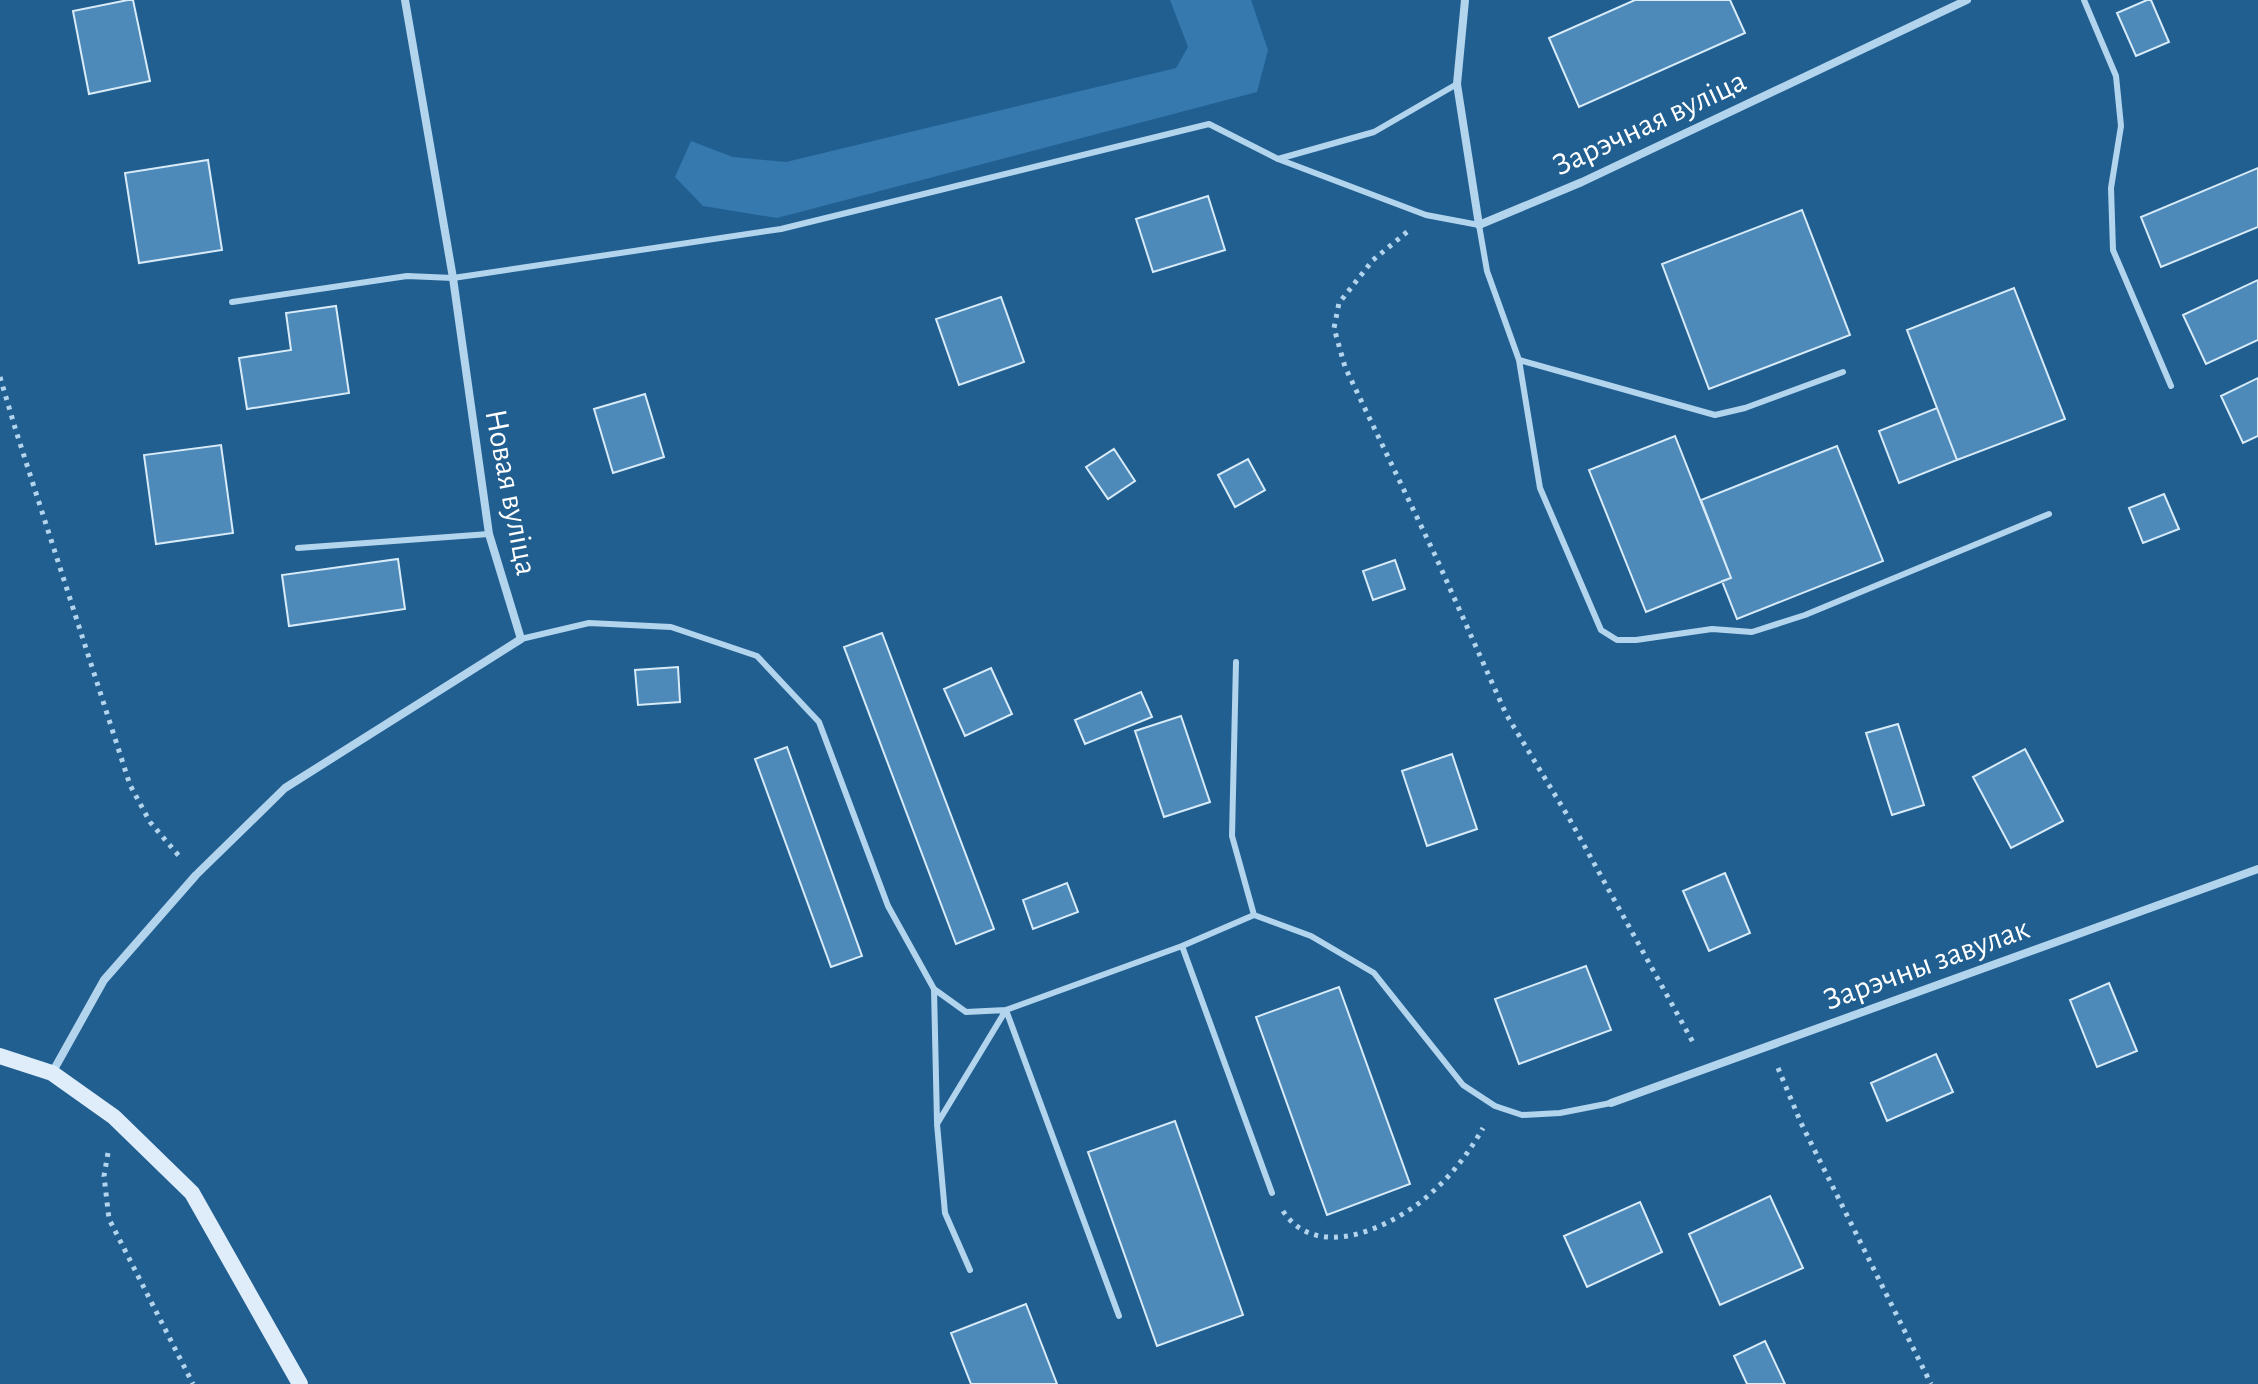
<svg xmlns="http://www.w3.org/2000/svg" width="2258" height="1384" font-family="'Alegreya Sans',sans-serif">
  <rect width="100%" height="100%" fill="#215f91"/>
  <path fill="#3579ae" d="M1170 0H1251L1268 50 1257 92 777 218 703 206 675 177 691 141 733 157 786 162 1176 68 1188 47Z"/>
  <path fill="#4e8ab9" stroke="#d8ebf9" stroke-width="2" d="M128 0H133L150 81 89 94 73 11Z
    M1635 0H1730L1745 33 1579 107 1549 38Z
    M2147 0H2151L2169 42 2136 56 2117 13Z
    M208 160 222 250 139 263 125 173Z
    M2258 168V227L2161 267 2141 217Z
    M1208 196 1225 250 1153 272 1136 219Z
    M1802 210 1850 335 1709 389 1662 264Z
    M2258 280V340L2206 364 2183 315Z
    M2014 288 2065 419 1957 460 1907 330Z
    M1001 297 1024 362 959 385 936 319Z
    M336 306 349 393 247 409 239 358 291 350 286 313Z
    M2258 378V436L2243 443 2221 396Z
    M645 394 664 457 613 473 594 409Z
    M1937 408 1957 460 1899 483 1879 431Z
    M1675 436 1731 578 1646 612 1589 470Z
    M221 445 233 533 156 544 144 455Z
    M1837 446 1883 561 1737 619 1722 581 1731 578 1701 500Z
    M1114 449 1135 481 1108 499 1086 467Z
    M1248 459 1265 490 1235 507 1218 475Z
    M2164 494 2179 529 2143 543 2129 508Z
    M398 559 405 609 289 626 282 575Z
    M1395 560 1405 589 1373 600 1363 571Z
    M882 633 994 929 956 944 844 647Z
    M678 667 680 702 638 705 635 670Z
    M991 668 1012 714 965 736 944 689Z
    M1141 692 1152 717 1085 744 1075 720Z
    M1181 716 1210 802 1164 817 1135 731Z
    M1898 724 1924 805 1892 815 1866 733Z
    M787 747 862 956 831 967 755 759Z
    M2025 749 2063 821 2011 848 1973 777Z
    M1452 754 1477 829 1427 846 1402 771Z
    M1725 873 1750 933 1709 951 1683 891Z
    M1067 883 1078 912 1033 929 1023 900Z
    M1586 966 1611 1030 1519 1064 1495 999Z
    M2109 983 2137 1051 2097 1067 2070 1000Z
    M1339 987 1410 1184 1327 1215 1256 1017Z
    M1936 1054 1953 1092 1887 1121 1871 1083Z
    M1175 1121 1243 1315 1157 1346 1088 1152Z
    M1770 1196 1803 1268 1720 1305 1689 1234Z
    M1640 1202 1662 1252 1587 1287 1564 1236Z
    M1026 1304 1057 1384H971L951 1333Z
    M1765 1341 1785 1384H1747L1734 1356Z"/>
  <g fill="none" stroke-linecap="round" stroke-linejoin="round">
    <path stroke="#b3d4ed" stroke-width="5" stroke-dasharray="4 6" stroke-linecap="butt" d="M1407 232 1373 260 1339 303 1334 328 1345 367 1435 555 1506 714 1569 818 1695 1046
      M0 377 16 431 130 785 150 822 179 856
      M1778 1068 1801 1123 1931 1384
      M108 1153 104 1176 109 1219 193 1384
      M1283 1211C1317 1263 1392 1227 1429 1195 1451 1176 1469 1153 1483 1128"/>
    <path stroke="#b3d4ed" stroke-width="6" d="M2084 0 2116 76 2121 126 2111 188 2113 250 2171 386
      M1278 159 1426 215 1479 225 1487 271 1519 360 1715 415 1745 408 1843 372
      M232 302 407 276 453 278 781 229 1209 124 1278 159 1374 132 1457 84
      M1519 360 1540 488 1601 630 1617 640H1636L1712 629 1752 632 1805 615 2049 514
      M298 548 489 534
      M521 639 589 623 671 627 757 656 819 722 888 906 934 989 966 1012 1006 1010 1182 946 1254 915 1311 936 1374 973 1463 1085 1495 1106 1522 1115 1560 1113 1611 1103
      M1236 662 1232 836 1254 915
      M1182 946 1272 1193
      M934 989 937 1122
      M1006 1010 1119 1316
      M970 1270 945 1213 937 1124 1006 1010"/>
    <path stroke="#b3d4ed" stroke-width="8" d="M1465 0 1457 84 1479 225 1582 182 1967 0
      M52 1073 104 980 196 875 285 788 521 639 489 534 453 278 405 0
      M1611 1103 2258 869"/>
    <path stroke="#dfedfa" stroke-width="16" d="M0 1056 52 1073 114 1117 192 1193 300 1384"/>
  </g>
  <g text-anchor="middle" stroke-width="7" stroke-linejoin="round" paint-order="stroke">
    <g font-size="32" fill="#fff" stroke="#215f91">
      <text transform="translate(1649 122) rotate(-25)" y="11">Зарэчная вуліца</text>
      <text transform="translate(512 492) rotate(79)" y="11">Новая вуліца</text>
      <text transform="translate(1926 963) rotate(-20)" y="11">Зарэчны завулак</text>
    </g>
  </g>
</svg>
